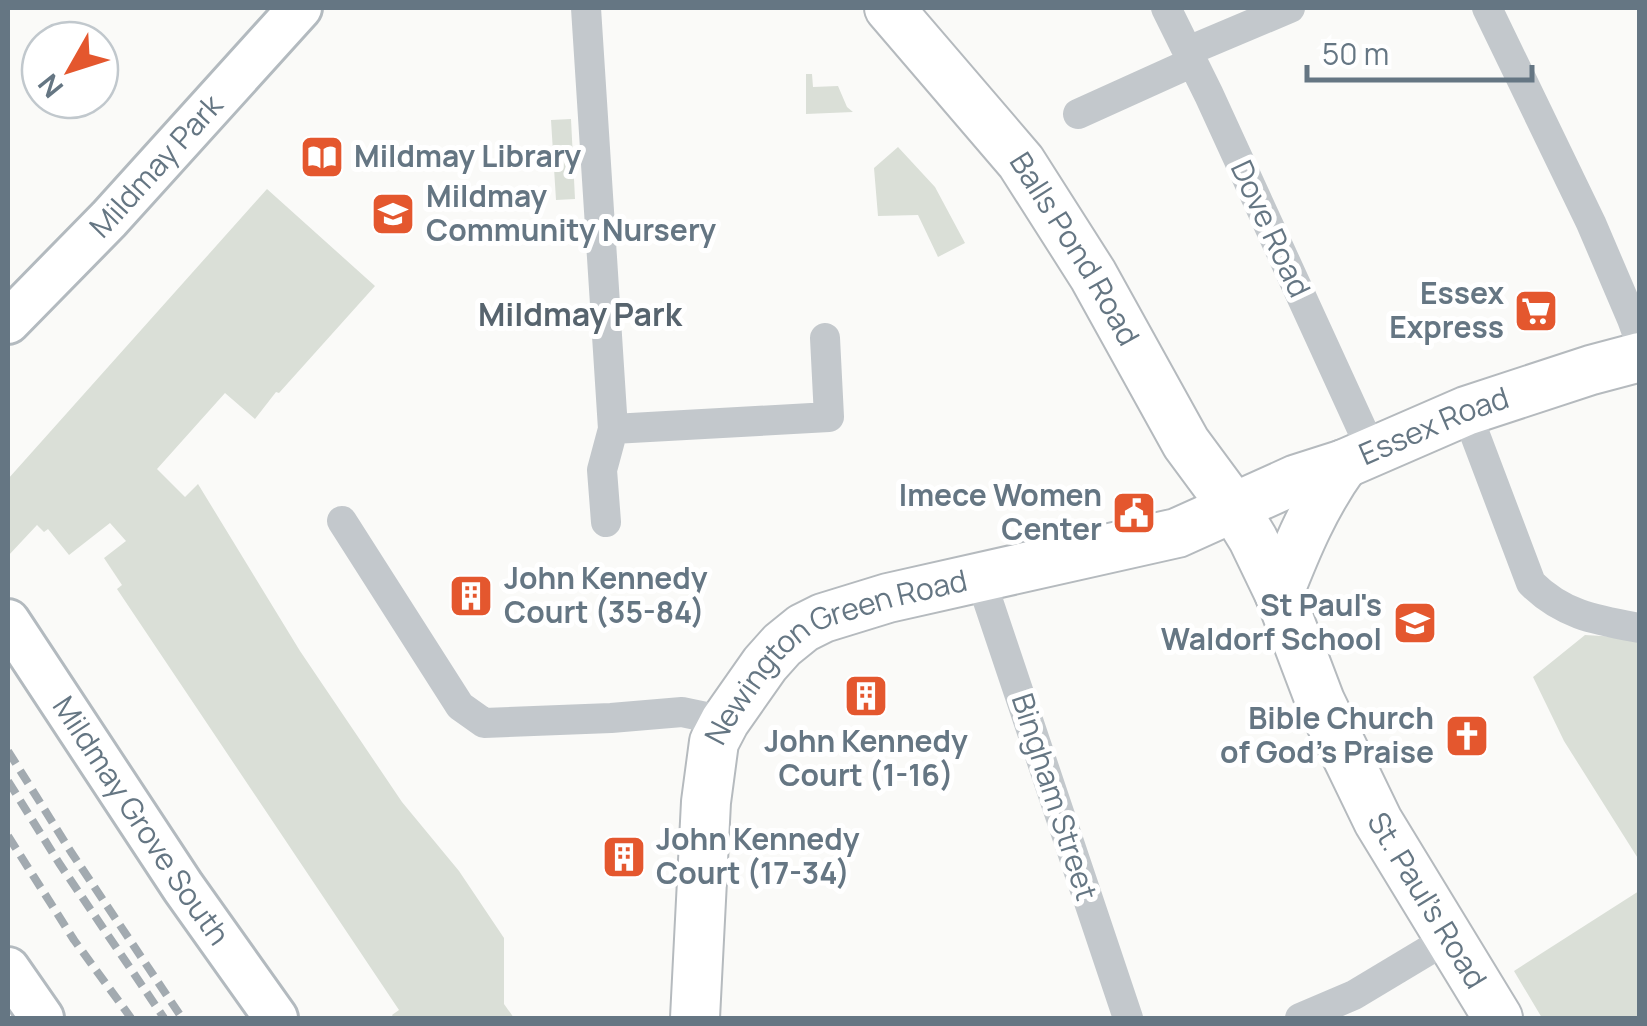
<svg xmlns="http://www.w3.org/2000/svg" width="1647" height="1026" font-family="Manrope,sans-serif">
  <rect width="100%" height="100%" fill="#fafaf8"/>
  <path fill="#dadfd7" d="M806 74H812L813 87 838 86 847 107 853 112 806 114Z
    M571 119 575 199 556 200 551 120Z
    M898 147 935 187 965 243 938 257 918 215 878 216 874 168Z
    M267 189 375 286 279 393 276 392 255 419 225 393 157 469 185 497 198 484 300 651 402 802 459 871 504 938V1004L514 1018H394L392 1015 399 1010 117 589 122 585 104 558 126 541 110 523 69 555 48 529 44 532 37 525 8 556V479Z
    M1585 635 1618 637 1639 642V860L1564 741 1533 677Z
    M1639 891V1018H1542L1514 971Z"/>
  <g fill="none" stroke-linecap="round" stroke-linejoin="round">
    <defs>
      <g id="secondary">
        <path id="s1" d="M8 322 109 219 300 8"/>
        <path id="s2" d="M8 621 183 887 276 1018"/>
        <path d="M8 969 42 1018"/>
      </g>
      <g id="primary">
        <path id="s3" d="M889 8 1021 162 1093 275 1186 443 1234 508 1253 539 1279 593 1320 701 1378 821 1498 1018"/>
        <path d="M1279 593C1297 547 1315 504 1344 464"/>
        <path id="s4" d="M695 1018 706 802 714 742 725 721 765 664 782 645 803 628 823 618 888 598 1177 533 1297 479 1344 464 1466 411 1591 370 1640 357"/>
      </g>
    </defs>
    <use href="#secondary" stroke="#b3babf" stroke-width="48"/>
    <use href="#primary" stroke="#b5babe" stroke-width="52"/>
    <path stroke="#c3c8cc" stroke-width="30" d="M586 8 613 429 602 470 606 522
      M1166 8 1209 95 1372 451
      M1487 8 1591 223 1632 319 1640 341
      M1188 51 1290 8
      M1078 114 1193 62
      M1466 411 1531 583C1563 615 1596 620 1640 628
      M613 429 829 417 825 338
      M342 521 460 706 484 723 611 718 682 712 725 721
      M982 576 987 598 1128 1018
      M1300 1018 1354 995 1449 938"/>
    <use href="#secondary" stroke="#fff" stroke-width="42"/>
    <use href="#primary" stroke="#fff" stroke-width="48"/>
    <path stroke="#a2aab0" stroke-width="8" stroke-dasharray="15 8" stroke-linecap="butt" d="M8 751 71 852 182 1018
      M8 781 59 863 164 1018
      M8 836 74 940 131 1018"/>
  </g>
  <defs>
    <symbol id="library-square" viewBox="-11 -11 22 22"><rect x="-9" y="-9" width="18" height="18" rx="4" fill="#e4572e" stroke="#fff"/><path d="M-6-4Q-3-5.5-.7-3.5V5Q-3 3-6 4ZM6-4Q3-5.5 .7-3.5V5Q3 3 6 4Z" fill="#fff"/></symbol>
    <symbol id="school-square" viewBox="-11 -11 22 22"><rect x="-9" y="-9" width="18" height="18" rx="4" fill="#e4572e" stroke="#fff"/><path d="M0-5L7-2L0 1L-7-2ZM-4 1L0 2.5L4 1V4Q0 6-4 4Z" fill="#fff"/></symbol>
    <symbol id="supermarket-square" viewBox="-11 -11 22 22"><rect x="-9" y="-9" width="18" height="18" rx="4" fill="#e4572e" stroke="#fff"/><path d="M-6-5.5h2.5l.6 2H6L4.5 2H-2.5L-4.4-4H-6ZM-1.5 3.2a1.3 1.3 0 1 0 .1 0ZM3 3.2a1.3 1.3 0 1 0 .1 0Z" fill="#fff"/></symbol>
    <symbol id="civic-square" viewBox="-11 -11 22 22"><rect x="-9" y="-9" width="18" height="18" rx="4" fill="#e4572e" stroke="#fff"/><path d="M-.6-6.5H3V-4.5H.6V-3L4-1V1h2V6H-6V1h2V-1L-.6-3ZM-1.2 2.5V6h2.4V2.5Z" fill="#fff"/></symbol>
    <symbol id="building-square" viewBox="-11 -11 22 22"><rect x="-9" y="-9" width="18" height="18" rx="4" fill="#e4572e" stroke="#fff"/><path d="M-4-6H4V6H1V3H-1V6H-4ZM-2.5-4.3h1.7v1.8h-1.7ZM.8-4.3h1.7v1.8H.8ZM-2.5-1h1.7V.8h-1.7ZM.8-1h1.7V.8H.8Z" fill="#fff"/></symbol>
    <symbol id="church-square" viewBox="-11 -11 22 22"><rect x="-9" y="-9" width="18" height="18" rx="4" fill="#e4572e" stroke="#fff"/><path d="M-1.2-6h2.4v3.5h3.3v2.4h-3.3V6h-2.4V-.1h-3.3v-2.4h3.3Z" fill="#fff"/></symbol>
  </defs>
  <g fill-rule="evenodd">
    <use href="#library-square" x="297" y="132" width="50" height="50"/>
    <use href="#school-square" x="368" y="189" width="50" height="50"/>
    <use href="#supermarket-square" x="1511" y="286" width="50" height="50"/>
    <use href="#civic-square" x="1109" y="488" width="50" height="50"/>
    <use href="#building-square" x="446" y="571" width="50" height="50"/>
    <use href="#school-square" x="1390" y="598" width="50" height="50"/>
    <use href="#building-square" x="841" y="671" width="50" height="50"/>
    <use href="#church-square" x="1442" y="711" width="50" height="50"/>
    <use href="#building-square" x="599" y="832" width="50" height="50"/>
  </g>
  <g text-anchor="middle" stroke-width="10" stroke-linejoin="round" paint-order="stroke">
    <g font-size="30" font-weight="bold" fill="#657683" stroke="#fff" text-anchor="start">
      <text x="354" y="167">Mildmay Library</text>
      <text x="426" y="207">Mildmay<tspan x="426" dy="34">Community Nursery</tspan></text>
      <text x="1504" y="304" text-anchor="end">Essex<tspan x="1504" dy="34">Express</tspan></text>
      <text x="1102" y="506" text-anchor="end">Imece Women<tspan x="1102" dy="34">Center</tspan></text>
      <text x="504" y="589">John Kennedy<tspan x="504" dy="34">Court (35-84)</tspan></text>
      <text x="1382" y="616" text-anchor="end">St Paul's<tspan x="1382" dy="34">Waldorf School</tspan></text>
      <text x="1434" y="729" text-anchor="end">Bible Church<tspan x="1434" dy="34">of God's Praise</tspan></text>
      <text x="866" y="752" text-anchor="middle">John Kennedy<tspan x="866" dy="34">Court (1-16)</tspan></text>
      <text x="656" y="850">John Kennedy<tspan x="656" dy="34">Court (17-34)</tspan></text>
    </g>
    <g font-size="30" fill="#657683" stroke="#fff">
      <text dy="10" stroke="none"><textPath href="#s1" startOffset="215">Mildmay Park</textPath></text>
      <text transform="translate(1270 229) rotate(65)" y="10">Dove Road</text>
      <text dy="10" stroke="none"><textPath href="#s3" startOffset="305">Balls Pond Road</textPath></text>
      <text dy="10" stroke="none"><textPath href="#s4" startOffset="1088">Essex Road</textPath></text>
      <text dy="10" stroke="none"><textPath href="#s4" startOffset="435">Newington Green Road</textPath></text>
      <text transform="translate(1054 797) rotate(72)" y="10">Bingham Street</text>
      <text dy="10" stroke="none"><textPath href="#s2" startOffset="240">Mildmay Grove South</textPath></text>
      <text dy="10" stroke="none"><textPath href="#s3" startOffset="1048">St. Paul's Road</textPath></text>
    </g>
    <g font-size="32" font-weight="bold" fill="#57646e" stroke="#fff">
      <text x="580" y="326">Mildmay Park</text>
    </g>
  </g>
  <rect width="1647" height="1026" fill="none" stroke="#657683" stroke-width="20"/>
  <g transform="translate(70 70) rotate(231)"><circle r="48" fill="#ffffff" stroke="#c1c8cd" stroke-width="2.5"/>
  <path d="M0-8L18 38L0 25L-18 38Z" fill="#e4572e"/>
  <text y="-15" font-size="28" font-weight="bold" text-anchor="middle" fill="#657683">N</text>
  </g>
  <path d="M1307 65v15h225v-15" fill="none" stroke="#657683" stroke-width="5"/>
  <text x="1322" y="65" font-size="30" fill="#657683" stroke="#ffffff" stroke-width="8" paint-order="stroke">50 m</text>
</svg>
